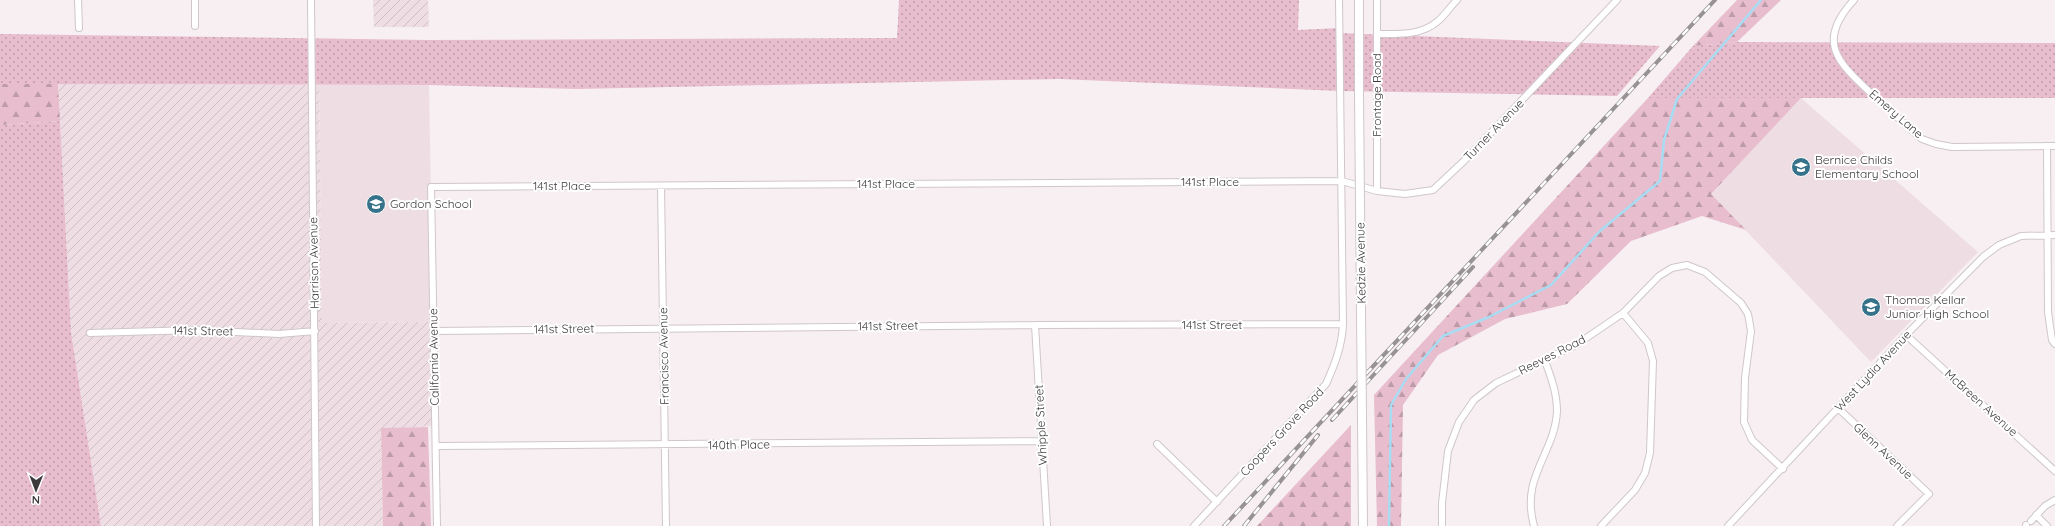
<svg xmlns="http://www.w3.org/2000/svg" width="2055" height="526" font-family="Quicksand,sans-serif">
  <defs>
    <pattern id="industrial-furrows" width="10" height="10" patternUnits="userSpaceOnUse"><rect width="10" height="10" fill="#eedee4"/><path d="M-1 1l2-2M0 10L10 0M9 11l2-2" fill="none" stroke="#cdbfc4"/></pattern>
    <pattern id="grass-dots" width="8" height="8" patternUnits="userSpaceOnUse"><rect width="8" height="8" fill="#e8bdce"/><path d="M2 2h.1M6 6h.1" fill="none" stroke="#bd9ba8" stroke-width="1.8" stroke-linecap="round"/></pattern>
    <pattern id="forest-firs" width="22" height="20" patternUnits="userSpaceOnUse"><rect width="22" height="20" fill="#e8bdce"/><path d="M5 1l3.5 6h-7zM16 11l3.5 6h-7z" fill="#bd9ba8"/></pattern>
  </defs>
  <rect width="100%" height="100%" fill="#f7eff2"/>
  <path fill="#eedee4" d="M319 85H429L433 322 322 323Z
    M1801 98 1978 252 1871 362 1711 194Z"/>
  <path fill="url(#industrial-furrows)" d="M373 0H428L429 27H374Z
    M58 84 319 85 322 323 433 322 435 426 381 429 383 526H101L71 332Z"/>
  <path fill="url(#grass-dots)" d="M899 0H1299L1298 30 1339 28 1340 33 1660 46 1617 96 1340 91 1059 79 577 89 429 85 0 84V34L428 40 897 38Z
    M1737 42 2055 43V98H1648L1693 46Z
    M60 121 71 332 101 526H0V125Z"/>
  <path fill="url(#forest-firs)" d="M1737 0H1781L1737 42 1693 46Z
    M0 84H58L60 121 0 125Z
    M1648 98H1801L1711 194 1746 230 1702 216 1631 241 1567 304 1505 319 1438 355 1403 405 1401 526H1377L1374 395Z
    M1351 425V526H1257Z
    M428 427 431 526H383L381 428Z"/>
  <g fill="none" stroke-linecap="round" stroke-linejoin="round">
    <path stroke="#a8dcf3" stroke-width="2.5" d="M1389 526 1391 405 1406 379 1443 336 1489 317 1551 285 1600 231 1660 181 1664 140 1677 99 1761 0"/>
    <defs>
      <path id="street" d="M78 0 79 28
        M195 0V26
        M311 0 316 526
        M1377 0V191
        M1854 0C1813 44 1841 65 1876 98 1891 111 1906 126 1922 139L1936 144 1952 147 2055 146
        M1377 34C1398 34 1421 36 1438 21 1445 15 1450 7 1457 0
        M2047 146 2048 312 2052 340 2055 344
        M661 186 666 526
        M1035 325 1047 526
        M434 331 1035 325 1343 324
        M90 333 195 330 279 334 315 331
        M1906 335 2055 471
        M1838 408 1929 494 1897 526
        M1157 444 1217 502
        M436 446 1042 441
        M2036 515 2047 526
        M2031 521 2045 506 2055 500
        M437 526 431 187 1342 181 1377 191 1405 194 1433 190 1465 160 1617 0
        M1194 526 1326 384C1335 364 1342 346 1343 324L1339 0
        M1442 526V503L1448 451 1459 422 1474 400 1496 383 1576 345 1623 313 1659 276 1672 268 1687 265 1705 272 1741 303 1748 314 1751 331 1745 378 1744 422 1752 440 1783 469
        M1534 526C1520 476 1555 454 1557 411 1557 393 1551 377 1545 361
        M1601 526 1635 490 1645 473 1650 453 1653 361 1648 343 1623 313
        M1728 526 1906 335 1983 257 1999 245 2021 236 2055 235
        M2026 526V525"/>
      <path id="secondary" d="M1359 0V94"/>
    </defs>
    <use href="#street" stroke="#cfc7ca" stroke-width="8"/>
    <use href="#secondary" stroke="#cfc7ca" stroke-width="10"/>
    <use href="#street" stroke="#fff" stroke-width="6"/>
    <use href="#secondary" stroke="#fff" stroke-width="8"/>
    <defs>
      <path id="rail" d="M1332 420 1473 267
        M1224 526 1715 0
        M1244 526 1318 435"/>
    </defs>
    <use href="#rail" stroke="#979294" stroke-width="4"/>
    <use href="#rail" stroke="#fff" stroke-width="2.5" stroke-dasharray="8" stroke-linecap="butt"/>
    <defs>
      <path id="secondary-bridge" d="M1359 94 1363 526"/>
    </defs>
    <use href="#secondary-bridge" stroke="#cfc7ca" stroke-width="10" stroke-linecap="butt"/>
    <use href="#secondary-bridge" stroke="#fff" stroke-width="8"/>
  </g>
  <defs>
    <symbol id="school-disc" viewBox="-11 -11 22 22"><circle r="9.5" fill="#367289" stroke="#fff"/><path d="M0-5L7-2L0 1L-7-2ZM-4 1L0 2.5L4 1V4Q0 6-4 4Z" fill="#fff"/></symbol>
  </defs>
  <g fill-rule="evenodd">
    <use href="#school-disc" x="1790" y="156" width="22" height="22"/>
    <use href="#school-disc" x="365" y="193" width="22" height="22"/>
    <use href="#school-disc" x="1860" y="296" width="22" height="22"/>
  </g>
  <g text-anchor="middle" stroke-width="4" stroke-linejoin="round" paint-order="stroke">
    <g font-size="12" fill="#3d3a3b" stroke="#fff">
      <text transform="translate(1377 95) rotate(-90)" y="4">Frontage Road</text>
      <text transform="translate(1896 114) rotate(41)" y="4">Emery Lane</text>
      <text transform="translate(1494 130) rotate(-46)" y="4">Turner Avenue</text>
      <text x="1210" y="186">141st Place</text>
      <text x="886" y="188">141st Place</text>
      <text x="562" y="190">141st Place</text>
      <text transform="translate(314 263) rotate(-91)" y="4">Harrison Avenue</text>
      <text transform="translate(1361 263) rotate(-91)" y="4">Kedzie Avenue</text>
      <text x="1212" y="329">141st Street</text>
      <text transform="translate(888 326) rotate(-1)" y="4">141st Street</text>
      <text transform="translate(564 329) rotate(-1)" y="4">141st Street</text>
      <text transform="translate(203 331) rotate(1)" y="4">141st Street</text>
      <text transform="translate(1552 355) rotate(-27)" y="4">Reeves Road</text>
      <text transform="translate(664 356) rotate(-91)" y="4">Francisco Avenue</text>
      <text transform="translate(434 357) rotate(-91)" y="4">California Avenue</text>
      <text transform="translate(1873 371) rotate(-47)" y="4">West Lydia Avenue</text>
      <text transform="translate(1981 403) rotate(42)" y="4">McBreen Avenue</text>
      <text transform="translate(1041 425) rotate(-93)" y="4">Whipple Street</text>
      <text transform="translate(1282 432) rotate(-47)" y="4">Coopers Grove Road</text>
      <text transform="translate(739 445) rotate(-1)" y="4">140th Place</text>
      <text transform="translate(1883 451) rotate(43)" y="4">Glenn Avenue</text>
    </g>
    <g font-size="12" fill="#3d3a3b" stroke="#fff" text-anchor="start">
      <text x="1815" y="164">Bernice Childs<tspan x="1815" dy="14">Elementary School</tspan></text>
      <text x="390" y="208">Gordon School</text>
      <text x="1885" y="304">Thomas Kellar<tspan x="1885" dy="14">Junior High School</tspan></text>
    </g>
  </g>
  <g transform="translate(36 490) rotate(181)" stroke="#ffffff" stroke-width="3" paint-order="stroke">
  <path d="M0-3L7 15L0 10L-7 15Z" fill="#3d3a3b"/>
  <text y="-6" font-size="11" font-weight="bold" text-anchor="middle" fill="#3d3a3b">N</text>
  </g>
</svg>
